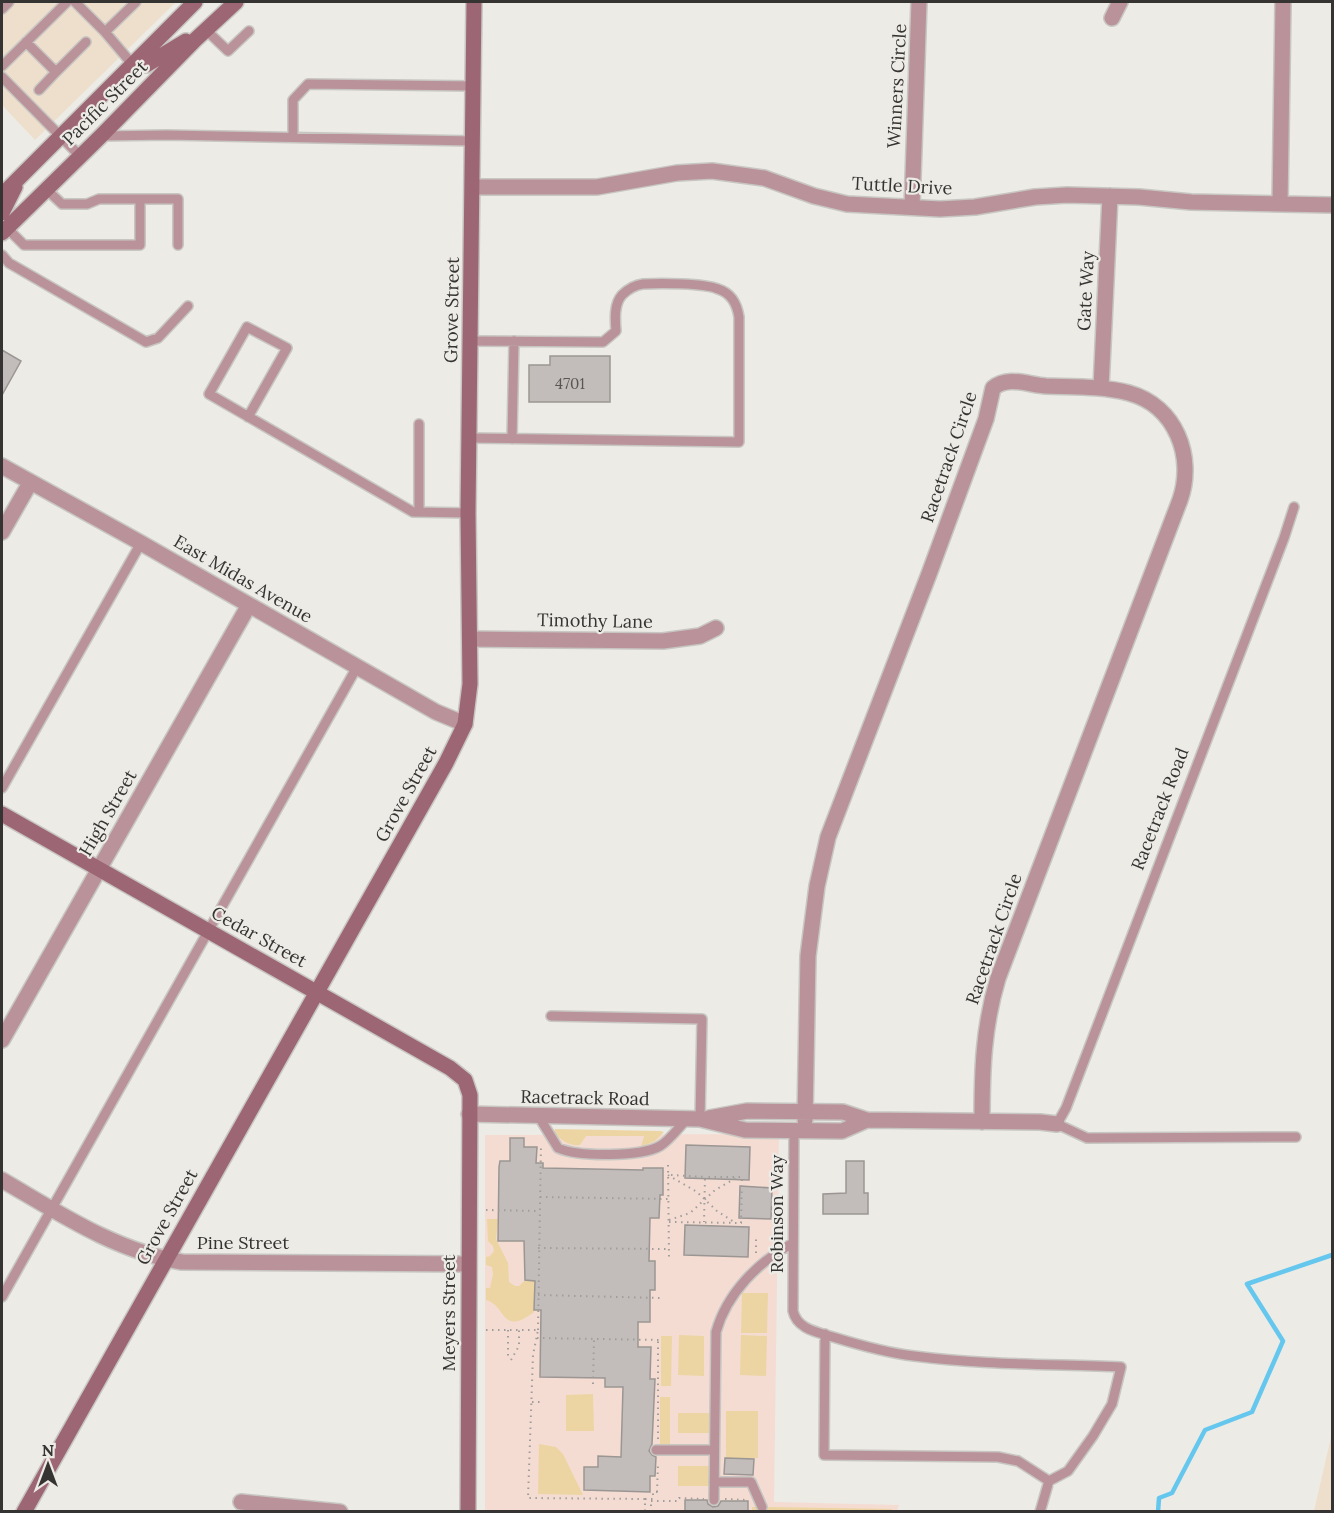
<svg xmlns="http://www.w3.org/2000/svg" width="1334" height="1513" font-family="Lora,serif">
  <rect width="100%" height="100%" fill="#edebe6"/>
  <path fill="#eedfcc" d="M2 2H176L35 140 2 105Z
    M1332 1433V1511H1314Z"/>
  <path fill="#f4dcd2" d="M779 1134 774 1502 899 1505 897 1511H485V1135Z"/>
  <path fill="#ecd5a3" d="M555 1129 660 1131 664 1132 655 1141 641 1147 644 1136H586L580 1145C570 1146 561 1141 554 1132Z
    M487 1219H498L496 1239 508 1263 509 1282 515 1286H519L525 1280 535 1281 534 1312C501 1337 507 1306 486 1300V1288H490L493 1274 492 1267 486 1265V1257L490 1256 494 1251 493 1246 488 1241Z
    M742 1293H768L767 1333H741Z
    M679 1335 704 1336V1376L678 1375Z
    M741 1335 767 1336 766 1376 740 1375Z
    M661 1336H672L671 1386H661Z
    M593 1394 594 1431H566V1395Z
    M660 1397H670V1447H660Z
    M726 1411H758V1458H726Z
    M678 1413H718V1433H678Z
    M539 1444 556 1447 563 1454 583 1495 538 1494Z
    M678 1466H717V1486H678Z
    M752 1507H770L892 1509 891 1512H752Z"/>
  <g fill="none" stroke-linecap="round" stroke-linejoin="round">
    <path stroke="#65c7ee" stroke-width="4.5" d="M1158 1512 1159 1498 1172 1493 1205 1430 1252 1412 1283 1341 1247 1284 1332 1255"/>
  </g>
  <path fill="#c2bdbb" stroke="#9b9693" stroke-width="1.5" d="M2 350 21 361 2 395Z
    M550 356H610V402H529V365H550Z
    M510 1138H524V1147H537L536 1163H543V1168L643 1170V1168H663V1195H660L659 1218H650L649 1261H655V1290H650V1322H638V1347H651L650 1379H655L652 1444 649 1451 652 1455 656 1457 655 1476H650V1492L584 1490V1467H598V1456L621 1457 623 1387H605V1378L540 1377 541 1310H534L535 1281 525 1280 524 1241H498L499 1167 500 1161H510Z
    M686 1145 750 1147 749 1180 685 1178Z
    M846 1161H864V1193H868V1214H823V1194L846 1193Z
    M740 1186 772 1188 771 1219 739 1218Z
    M685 1225 749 1227 748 1257 684 1255Z
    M725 1458 754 1459 753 1475 724 1474Z
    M685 1500H707L708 1504 713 1507 718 1506 721 1501H748V1512H685Z"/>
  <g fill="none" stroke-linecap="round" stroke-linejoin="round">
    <defs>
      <path id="lane" d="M75 2 105 32 133 65
        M2 9 9 2
        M206 30 228 51 249 31
        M105 32 136 2
        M26 42 56 72 86 42
        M2 66 67 2
        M2 77 80 156
        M39 90 56 72
        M101 136 167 135 473 141
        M293 137V100L308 84 474 86
        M46 189 62 204H87L99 199H178V245
        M7 228 24 245H140V199
        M2 255 9 263 146 342 158 338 188 306
        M248 417 287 348 247 327 209 394 413 512 468 513
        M469 438 739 442V317C737 304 731 293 718 289 704 283 659 283 643 284 635 285 628 289 622 295 614 304 615 319 616 331L603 342 471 341
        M512 439 514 341
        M1294 507 1284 538 1066 1108 1057 1124 1087 1138 1296 1137
        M419 512V424
        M2 788 141 543
        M551 1016 702 1019 700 1119
        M539 1117 558 1148C578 1157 641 1157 660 1146 670 1140 679 1127 687 1119
        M798 1129 794 1134 793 1311C797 1329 817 1332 833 1337 859 1345 887 1353 914 1356 982 1365 1052 1364 1121 1367L1112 1404 1093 1436 1068 1471 1049 1481 1018 1461 998 1457 824 1455 825 1334
        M2 1297 357 667
        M656 1450H714
        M714 1482H751L762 1507
        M714 1500 716 1332C727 1293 758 1262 793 1243
        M1040 1512 1049 1481"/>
      <path id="street" d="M1112 18 1120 2
        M473 187H597L677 173 712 171 764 178 814 196 847 204 940 209 975 207 1035 197 1067 195 1139 197 1191 202 1332 205
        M1280 204 1283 2
        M912 207 919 2
        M1101 388 1110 196
        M2 466 141 543 436 712 465 724
        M2 532 30 483
        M470 639 663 641 700 636 716 628
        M2 1040 249 605
        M469 1114 700 1119 745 1130 842 1131 867 1120
        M709 1118 747 1111 843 1112 867 1120 1040 1122 1057 1124
        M805 1120 808 956 817 886 828 837 929 574 986 419 993 388C1008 375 1029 385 1046 386 1074 387 1102 386 1129 393 1176 406 1195 457 1180 500L998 978C983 1028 982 1071 982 1122
        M2 1180C59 1213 115 1251 182 1262L468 1264
        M241 1502 340 1512"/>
      <path id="secondary" d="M133 65H146L186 41
        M2 195 195 2
        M2 213 15 187
        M2 233 101 136 195 40 236 2
        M2 814 450 1068 465 1080 470 1095 468 1512
        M24 1512 446 763 465 724 470 684 468 513 474 2"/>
    </defs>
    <use href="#lane" stroke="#c8c6c2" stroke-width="12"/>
    <use href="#street" stroke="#c8c6c2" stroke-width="18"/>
    <use href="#secondary" stroke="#c8c6c2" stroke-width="18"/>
    <path stroke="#a09e9b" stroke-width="2" stroke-dasharray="1.5 4.5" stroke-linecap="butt" d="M668 1165 669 1259
      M668 1175 697 1192 717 1211 734 1222
      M671 1175 705 1177 704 1222
      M540 1197 668 1199
      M486 1210 539 1211
      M669 1220 690 1213 715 1190 738 1177
      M669 1222 741 1223 742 1177H705
      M538 1248 668 1249
      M756 1253V1237
      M538 1295 661 1298
      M486 1330H538L533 1355 528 1498 645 1499V1512
      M508 1330V1358
      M538 1330 541 1144
      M537 1338 661 1340
      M511 1360 519 1346V1330
      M593 1384 594 1339
      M532 1402H544
      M658 1439V1340
      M657 1492 658 1463
      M645 1499H653V1492H661
      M725 1499 746 1500
      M651 1501H678L679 1498 704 1499
      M651 1512V1502"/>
    <use href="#lane" stroke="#b9929a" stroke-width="9"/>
    <use href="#street" stroke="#b9929a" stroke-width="15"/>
    <use href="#secondary" stroke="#9d6674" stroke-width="15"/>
  </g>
  <g text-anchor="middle" stroke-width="4.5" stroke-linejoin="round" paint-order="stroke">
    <g font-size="15" fill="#585654">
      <text x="570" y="389">4701</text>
    </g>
    <g font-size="18" fill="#353432" stroke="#edebe6">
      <text transform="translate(897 86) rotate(-87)" y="6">Winners Circle</text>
      <text transform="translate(105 103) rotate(-45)" y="6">Pacific Street</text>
      <text transform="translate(902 186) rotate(3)" y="6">Tuttle Drive</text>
      <text transform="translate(1086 291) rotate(-87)" y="6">Gate Way</text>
      <text transform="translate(452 310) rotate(-89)" y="6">Grove Street</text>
      <text transform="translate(949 457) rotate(-71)" y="6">Racetrack Circle</text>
      <text transform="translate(243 579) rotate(30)" y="6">East Midas Avenue</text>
      <text transform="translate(595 621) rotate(1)" y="6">Timothy Lane</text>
      <text transform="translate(406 794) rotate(-61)" y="6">Grove Street</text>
      <text transform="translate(1160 809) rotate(-69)" y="6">Racetrack Road</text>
      <text transform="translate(108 813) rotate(-60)" y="6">High Street</text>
      <text transform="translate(259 937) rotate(29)" y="6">Cedar Street</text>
      <text transform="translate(994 939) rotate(-71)" y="6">Racetrack Circle</text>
      <text transform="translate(585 1098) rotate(1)" y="6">Racetrack Road</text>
      <text transform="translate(777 1214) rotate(-90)" y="6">Robinson Way</text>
      <text transform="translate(167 1217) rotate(-61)" y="6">Grove Street</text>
      <text x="243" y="1249">Pine Street</text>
      <text transform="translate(449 1313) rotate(-90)" y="6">Meyers Street</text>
    </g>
  </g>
  <rect width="1334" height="1513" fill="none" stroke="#353432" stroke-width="6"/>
  <g transform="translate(48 1465)" stroke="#edebe6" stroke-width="4.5" paint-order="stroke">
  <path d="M0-4.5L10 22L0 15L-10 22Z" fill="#353432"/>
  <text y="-9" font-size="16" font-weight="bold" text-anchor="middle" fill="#353432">N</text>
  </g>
</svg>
